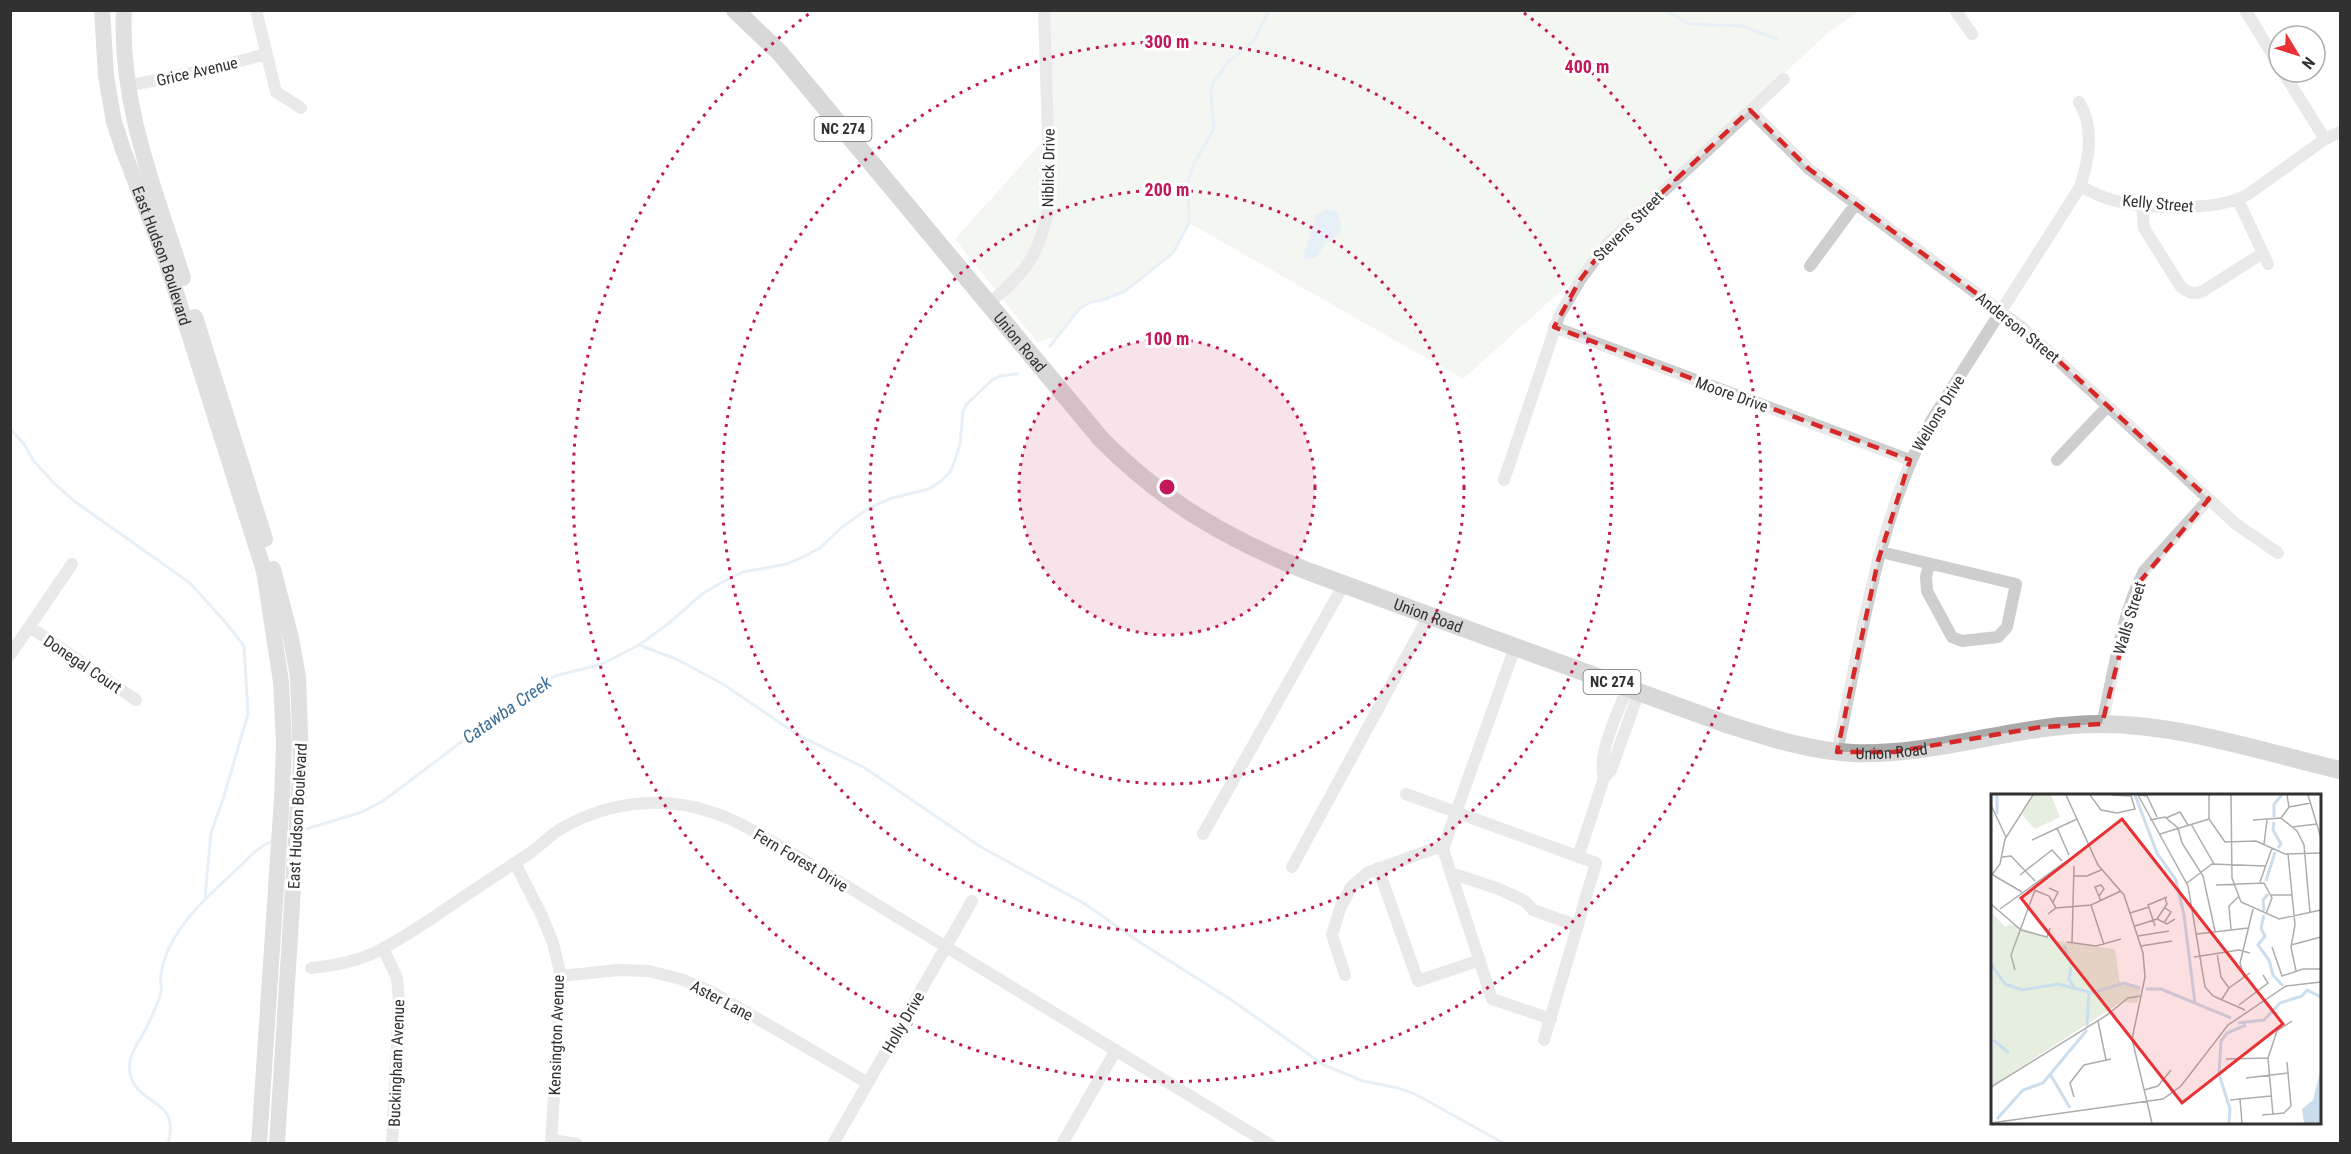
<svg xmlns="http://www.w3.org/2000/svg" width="2351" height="1154" font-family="'Roboto Condensed',sans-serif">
  <rect width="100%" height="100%" fill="#fff"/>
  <path fill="#e6eedf" d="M1047 11H1859L1829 32 1669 180 1591 256 1572 281 1463 379 1189 223 1173 253 1164 262 1125 291 1103 300 1091 302 1080 308 1059 336 1037 342 955 239 1052 131Z"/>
  <path fill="#cbdeee" d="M1327 209 1338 212 1341 223V232L1324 245 1317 257 1306 260 1304 257 1305 251 1316 215Z"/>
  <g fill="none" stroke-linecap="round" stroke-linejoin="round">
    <path stroke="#cbdeee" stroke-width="3" d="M1665 10 1689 24 1742 26 1777 39
      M1050 346 1080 308 1091 302 1103 300 1125 291 1173 253 1189 223 1188 182 1193 165 1214 129 1211 94 1213 83 1229 61 1254 41 1269 10
      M10 429 24 444 33 460 54 483 74 501 190 583 227 624 244 646 248 714 224 796 211 833 205 897
      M639 645 676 659 723 684 798 735 865 768 981 847 1085 904 1141 943 1230 999 1324 1065 1363 1081 1398 1088 1415 1094 1505 1144
      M303 830 362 812 383 801 505 709 555 676 602 664 639 645 669 623 702 594 719 584 743 572 787 564 805 556 820 548 842 527 869 508 892 498 929 489 941 481 950 472 955 460 960 444 963 412 966 405 992 380 1000 376 1017 374
      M168 1144C181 1099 140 1106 131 1077 124 1055 142 1041 149 1022 153 1013 159 1002 161 992 162 986 160 980 161 974 162 966 166 955 169 948 184 917 210 894 235 871 250 858 254 849 274 840"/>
    <path stroke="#cecece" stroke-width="12" d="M256 10 276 92 301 108
      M1955 10 1972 34
      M2245 10 2279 65
      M2283 72 2325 139
      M127 86 206 70 266 54
      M1750 110 1809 169 2023 328 2236 524 2278 553
      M2080 187C2089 190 2097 195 2106 198 2142 210 2213 212 2247 195L2325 139 2340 132
      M2238 200 2268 264
      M2142 204 2144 228 2181 287C2189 293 2194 295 2203 291L2263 253
      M1810 266 1855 205
      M988 304C1028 271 1040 254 1050 202L1044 10
      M1554 327 1910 460
      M2057 460 2108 406
      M1504 480 1559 316 1580 280 1607 244 1784 79
      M1881 552 2016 584 2007 627 1998 637 1962 641 1952 637 1927 591 1926 577 1929 564
      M30 627 136 700
      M1515 647 1443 849 1492 999 1551 1019
      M10 655 72 564
      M2102 724C2114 673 2120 618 2144 571L2209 499
      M1837 752C1860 646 1878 515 1931 421L2080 187C2089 159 2095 128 2079 102
      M1604 778C1596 756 1619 711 1627 688
      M1406 794 1596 863 1544 1040
      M1203 834 1344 584
      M1578 857 1604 778 1611 770 1639 692
      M515 863 542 916 553 943 561 976 551 1144
      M1292 867 1429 615
      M1378 868 1418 981 1480 960
      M1451 873 1499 889 1525 901 1533 910 1578 926
      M384 950 397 978 399 1001 392 1144
      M311 968C367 963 386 948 431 919 463 897 495 876 527 855 538 848 548 837 559 830 604 803 658 795 708 811 739 820 766 839 794 854L1269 1144
      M1345 975 1332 935 1340 909 1351 887 1367 873 1444 845
      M561 976 618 970 649 971 681 979 710 991 868 1083
      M552 1140 577 1144
      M833 1144 972 901
      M1062 1144 1116 1050"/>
    <g stroke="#bbb" stroke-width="16">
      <path id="s1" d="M102 10 106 76 114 122 124 152 167 264 264 571 281 682 284 743 282 798 259 1144"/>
      <path d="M124 10C119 104 155 190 183 278"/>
      <path d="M195 317 265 539"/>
      <path d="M273 569 291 638 298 677 301 760 277 1144"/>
    </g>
    <path stroke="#a9a9a9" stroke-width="18" id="s2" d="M735 10 780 53 1101 439C1163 502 1229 540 1310 572L1729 725C1770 738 1811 751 1853 753 1938 756 2015 724 2100 724 2180 724 2263 752 2340 770"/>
  </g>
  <path d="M0 0H2351V1154H0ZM1750 110 1809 169 2023 328 2209 499 2137 585 2102 724 2041 727 1894 752H1837L1878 561 1910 460 1554 327 1580 280 1607 244Z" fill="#fff" fill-opacity=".55" fill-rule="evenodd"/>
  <path fill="none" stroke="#d62828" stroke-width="4.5" stroke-dasharray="12 8" stroke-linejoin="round" d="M1750 110 1809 169 2023 328 2209 499 2137 585 2102 724 2041 727 1894 752H1837L1878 561 1910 460 1554 327 1580 280 1607 244Z"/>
  <circle cx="1167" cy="487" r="148" fill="#c2185b" fill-opacity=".12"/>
  <g fill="none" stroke="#c2185b" stroke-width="3" stroke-dasharray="3 6">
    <circle cx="1167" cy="487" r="148"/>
    <circle cx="1167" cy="487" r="297"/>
    <circle cx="1167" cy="487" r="445"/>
    <path d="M1524 13A594 594 0 1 1 810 13"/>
  </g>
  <g text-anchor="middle" stroke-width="6" stroke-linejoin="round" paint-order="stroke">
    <g fill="#fff" stroke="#6f6f6f" stroke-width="1.5">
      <rect x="814.5" y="117" width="57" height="24" rx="4.5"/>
      <rect x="1583.5" y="670" width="57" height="24" rx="4.5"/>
    </g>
    <g font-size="15" font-weight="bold" fill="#313131">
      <text x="843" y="134">NC 274</text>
      <text x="1612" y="687">NC 274</text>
    </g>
    <g font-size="16" fill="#313131" stroke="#fff">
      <text transform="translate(197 71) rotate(-13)" y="6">Grice Avenue</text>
      <text transform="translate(1048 168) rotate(-89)" y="6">Niblick Drive</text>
      <text transform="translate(2158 203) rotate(5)" y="6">Kelly Street</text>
      <text transform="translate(1628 226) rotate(-45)" y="6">Stevens Street</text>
      <text dy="6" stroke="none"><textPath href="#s1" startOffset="255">East Hudson Boulevard</textPath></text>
      <text transform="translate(2018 327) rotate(39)" y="6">Anderson Street</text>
      <text dy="6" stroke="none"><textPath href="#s2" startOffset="438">Union Road</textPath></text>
      <text transform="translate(1732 394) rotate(20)" y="6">Moore Drive</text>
      <text transform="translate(1938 413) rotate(-59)" y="6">Wellons Drive</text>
      <text dy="6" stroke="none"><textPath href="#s2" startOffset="940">Union Road</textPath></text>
      <text transform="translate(2129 618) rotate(-73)" y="6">Walls Street</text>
      <text transform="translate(83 664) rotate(34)" y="6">Donegal Court</text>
      <text dy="6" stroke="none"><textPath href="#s2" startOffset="1426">Union Road</textPath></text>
      <text transform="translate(297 816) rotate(-87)" y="6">East Hudson Boulevard</text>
      <text transform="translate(801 860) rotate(31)" y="6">Fern Forest Drive</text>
      <text transform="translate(722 1000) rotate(28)" y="6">Aster Lane</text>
      <text transform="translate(903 1022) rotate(-60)" y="6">Holly Drive</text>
      <text transform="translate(556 1035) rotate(-88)" y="6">Kensington Avenue</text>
      <text transform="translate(396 1063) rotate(-88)" y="6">Buckingham Avenue</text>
    </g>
    <g font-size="18" font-style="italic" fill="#3c6e96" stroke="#fff">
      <text transform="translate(507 710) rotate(-35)" y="6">Catawba Creek</text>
    </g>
  </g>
  <g transform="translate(1991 794)">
    <rect width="330" height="330" fill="#fff"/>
    <path d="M43 1H60L69 23 44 35 31 21ZM2 120 14 133 19 130 68 147 124 155 129 190 150 195 146 209 130 208 2 291Z" fill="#e6eedf"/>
    <path d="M330 274V329H313L311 315 322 306Z" fill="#cbdeee"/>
    <path fill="none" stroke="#cbdeee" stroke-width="3" d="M6 1V20M144 1 166 59 185 86 193 121 204 209M283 23V10L291 1M283 28 282 36 290 50 287 54M275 87 284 58M273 117 272 106 277 100M273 121 270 134 274 142 267 151 278 166 282 181 292 192M73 151 80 171M0 170 14 190 31 196 67 190 101 199 133 189 149 194M80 173 78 185 83 193M155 195H170L240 224M247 229 273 226 289 209 311 202 316 196 330 203M96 232 98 198M2 246 18 259M59 280 79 314M6 325 32 296 52 289 96 236M238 329 239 315 228 280 230 247 236 239 255 231"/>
    <path fill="none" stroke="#adadad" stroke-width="1.5" d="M75 1 107 71 133 101 152 159 154 183 141 245 161 329M99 1 110 16 126 19 144 15 140 2 121 1M147 1 197 92 214 193 222 202 254 216M148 1 156 2 166 23M218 1V25L234 48 265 47 294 60 330 59M240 1 241 84 250 108 288 125 330 116M317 1 330 44M0 11 15 43M298 13 320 9M175 24 189 18 197 31M290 24 306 37 313 51 319 119M159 26 174 23 187 34 191 49 212 82 224 137M262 26 290 24 298 13 296 1M200 30 223 70M301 33 326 30M66 34 78 61M169 40 218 25M41 46 86 25M273 50 276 26M297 60 304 131 300 153 305 177M11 63 20 62 44 87M2 81 31 98M29 81 61 56 71 67M0 82 9 70 14 45 42 1M83 82H96L110 76M269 88 281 54M196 89 221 70 274 72M225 91 273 89 281 104 275 120M58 94 67 98 62 108M43 96 58 102 65 114M280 101H301M108 102 113 95 110 91 104 93 110 107M0 110 30 136 56 143 59 134M100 111 113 151M9 115 98 51M139 119 158 113M57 120 65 114 100 111 130 97M166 125 176 130 184 125M173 129 180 118 174 114M144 132 166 125 176 110 174 104M164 132 157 111 176 103M240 135 238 112 247 103M206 140 257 134M147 142 178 137M76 148 105 152 130 145M81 149 83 72M300 151 330 143M150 152 181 147M281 153 291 182 312 175H330M226 159 230 183 238 194M203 163 248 156 259 159M24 176 20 161 44 96M253 183 249 169 262 115M231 205 238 194 259 179M248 211 277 189 272 181M107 227 115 266M235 265 277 264M255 284 297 279M0 293 116 221 137 204 150 202M153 296 167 292 180 276M83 303 79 289 93 271 120 265M249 305 251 329M239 306 280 302M271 321 293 319 300 312 296 268M282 321 277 264 286 237 301 227M0 329 172 305 190 292 237 231 295 192 330 188"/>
    <path fill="#e93235" fill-opacity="0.15" stroke="#e93235" stroke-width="3" d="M131 25 292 230 191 309 30 104Z"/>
    <rect width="330" height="330" fill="none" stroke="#313131" stroke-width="3"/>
  </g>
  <circle cx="1167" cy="487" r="9" fill="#c2185b" stroke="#fff" stroke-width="3"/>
  <g font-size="18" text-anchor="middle" font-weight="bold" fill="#c2185b" stroke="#fff" stroke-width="6" stroke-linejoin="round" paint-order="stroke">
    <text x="1167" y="48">300 m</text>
    <text x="1587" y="73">400 m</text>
    <text x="1167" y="196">200 m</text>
    <text x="1167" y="345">100 m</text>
  </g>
  <rect width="2351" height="1154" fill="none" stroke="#313131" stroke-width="24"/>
  <g transform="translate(2297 54) rotate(128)"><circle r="28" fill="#ffffff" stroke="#adadad" stroke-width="1.5"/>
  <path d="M0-4.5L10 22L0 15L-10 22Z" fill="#e93235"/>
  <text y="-9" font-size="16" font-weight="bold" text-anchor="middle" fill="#313131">N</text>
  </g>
</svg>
